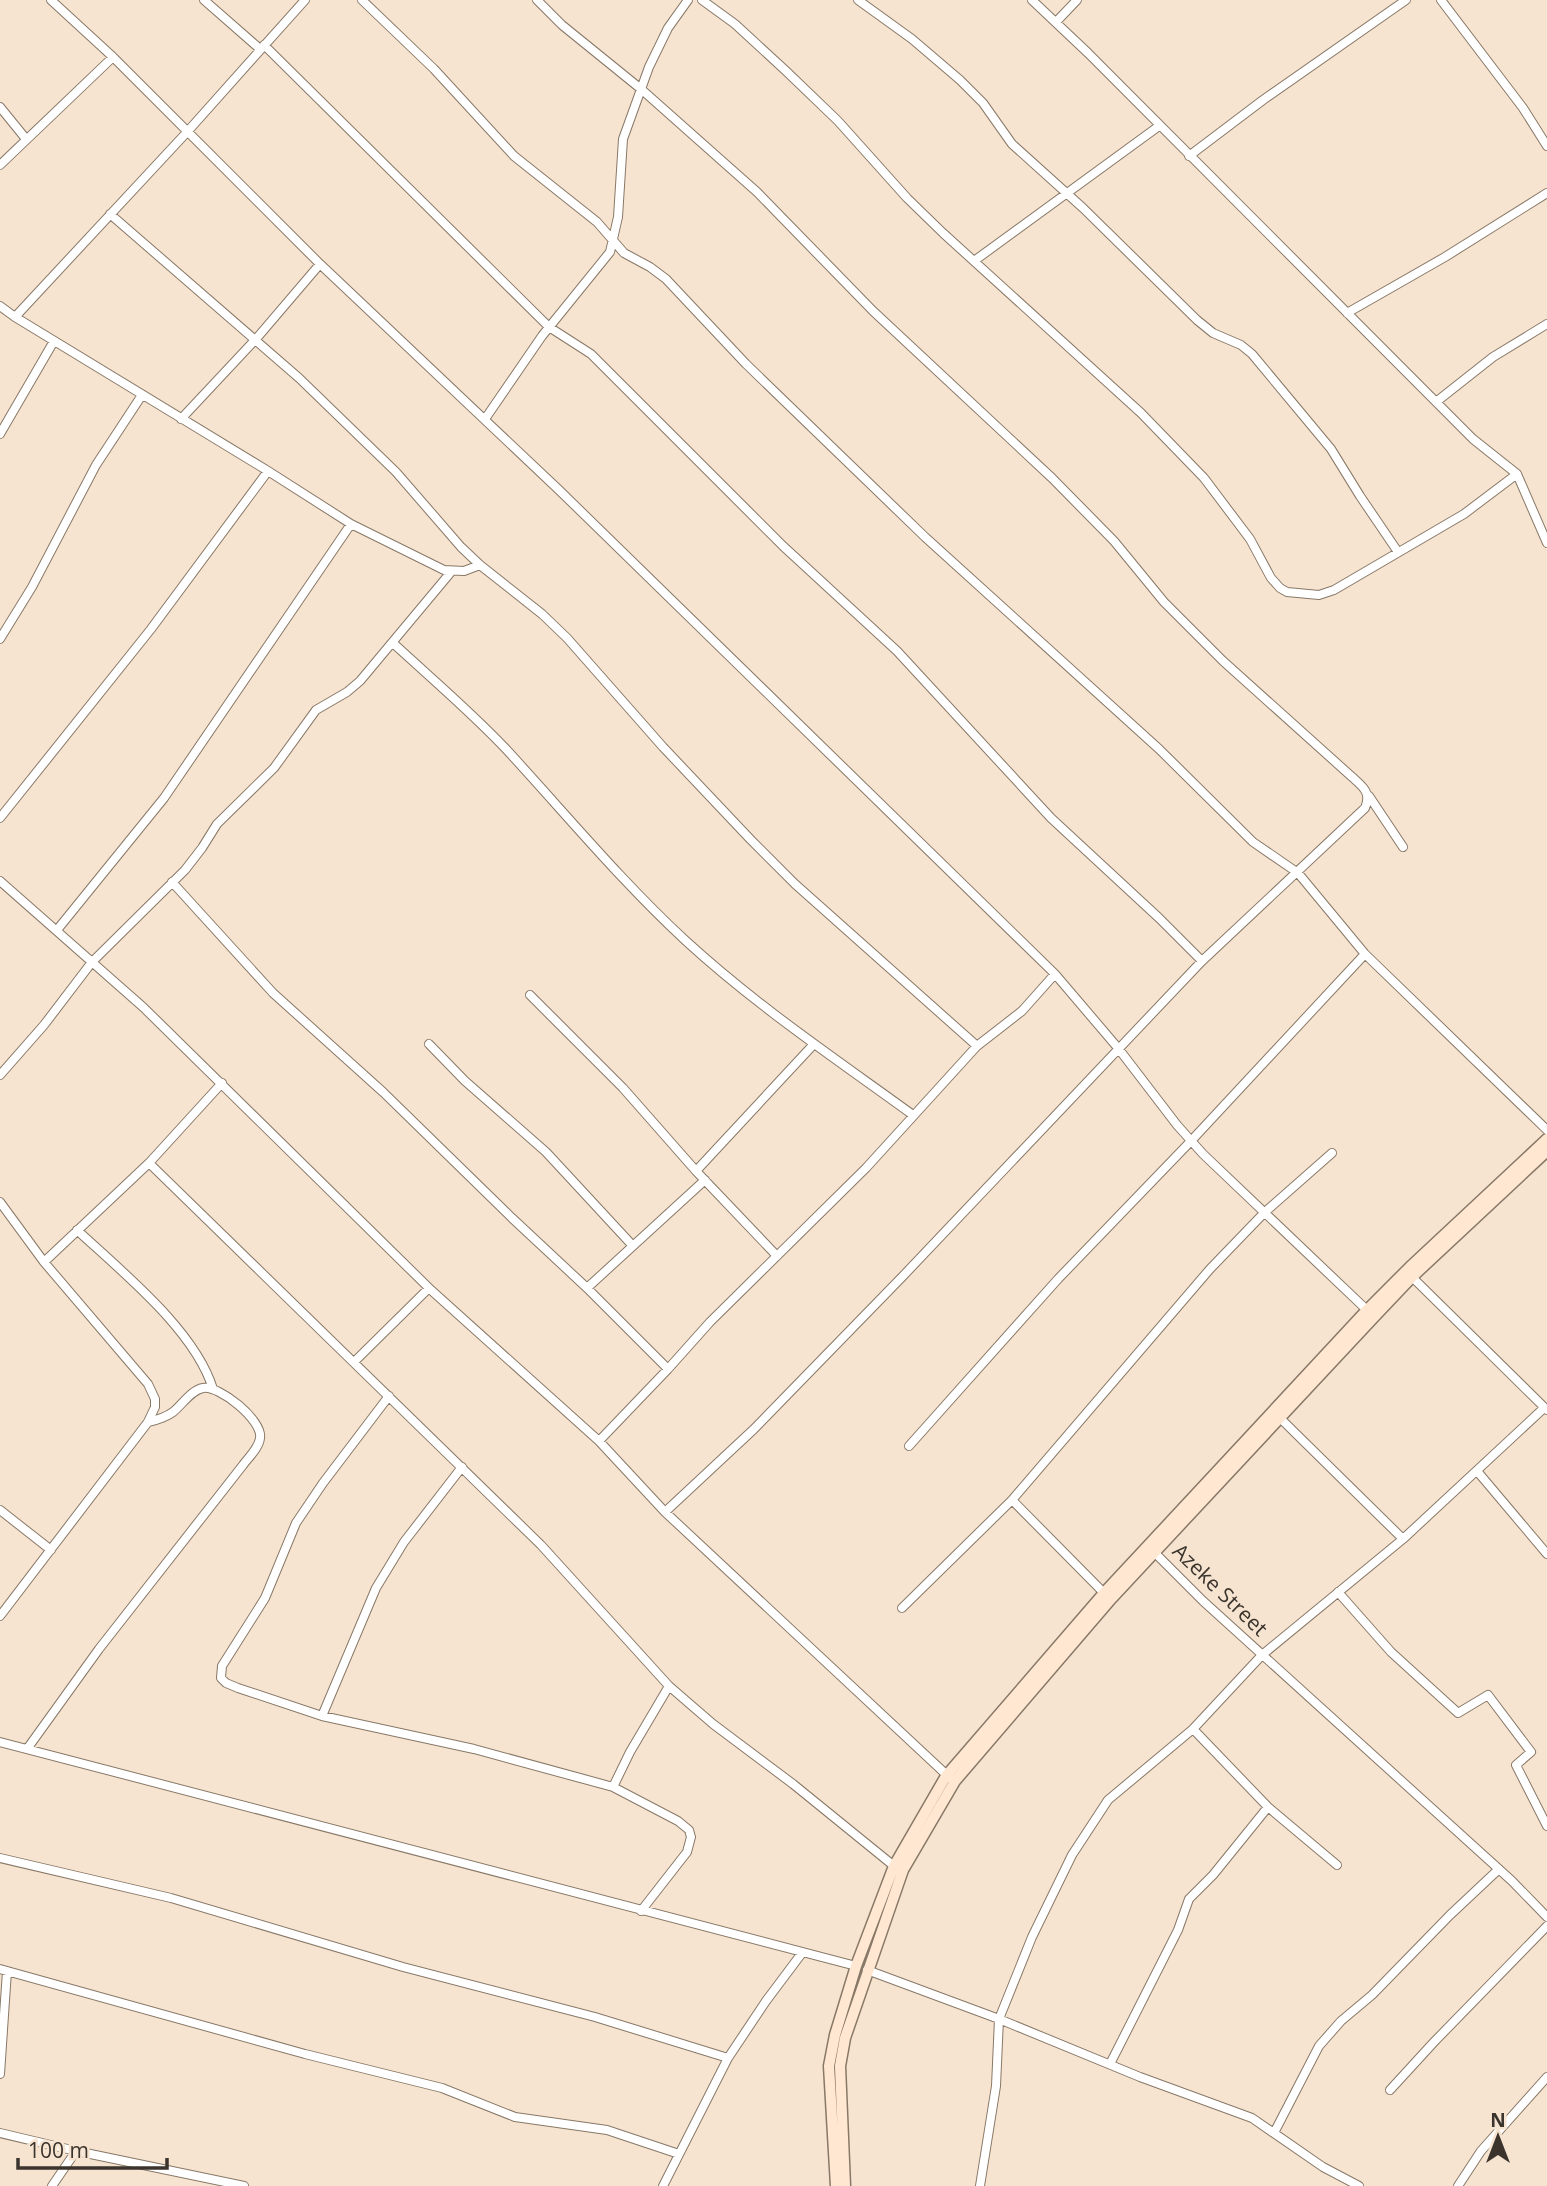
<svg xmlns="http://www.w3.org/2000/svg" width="1547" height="2186" font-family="'Open Sans',sans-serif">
  <rect width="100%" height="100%" fill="#f6e4d0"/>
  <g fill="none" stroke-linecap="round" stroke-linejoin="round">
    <defs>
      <path id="minor" d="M51 0 113 57 320 264 559 490 1055 974 1118 1048 1177 1125 1203 1154 1369 1312
        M204 0 260 49
        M305 0 188 131 15 317 268 471 351 524 444 570 464 571 480 565
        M362 0 434 69 514 156 597 222 624 253 650 267 666 279 746 364 925 537 1159 749 1253 842 1298 873 1365 954 1547 1130
        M537 0 562 25 641 89 757 192 873 311 1052 478 1114 541 1164 602 1223 661 1351 776C1362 786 1372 792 1365 808L1202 961 903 1276 754 1429 665 1512
        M702 0 735 24 786 71 838 121 907 198 943 233 1141 413 1204 478 1250 539 1271 578 1280 588 1287 592 1319 595 1334 590 1464 514 1517 474
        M858 0 912 39 960 80 983 103 1012 144 1083 208 1197 320 1213 333 1241 345 1252 354 1331 449 1360 496 1398 552
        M1032 0 1088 53 1473 439 1517 474 1547 543
        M1441 0 1523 108 1547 146
        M1056 22 1077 0
        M264 45 549 327 591 354 783 546 897 651 1051 818 1159 918 1202 961
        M0 107 26 139
        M1189 156 1263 100 1406 0
        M0 165 113 57
        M110 214 299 378 396 472 461 547 480 565 542 614 567 638 663 747 751 840 795 884 977 1046
        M974 261 1159 126
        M0 306 15 317
        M1347 313 1445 257 1547 193
        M1436 402 1493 357 1547 324
        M181 419 256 339 320 264
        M485 419 542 336 610 252 618 217 623 139 649 67 668 28 688 0
        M0 434 54 341
        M0 639 32 587 96 465 142 395
        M393 643C431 678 470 711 505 748 565 813 621 881 686 941 757 1006 836 1059 913 1115
        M1369 796 1403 847
        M0 818 151 629 268 471
        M0 881 143 1007 431 1290 599 1441 665 1512 950 1778
        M172 882 273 993 383 1092 512 1218 587 1288 668 1369
        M57 930 164 798 351 524
        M530 995 623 1088 696 1171 814 1044
        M429 1044 465 1081 546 1152 633 1246
        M0 1075 44 1025 92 962 185 870 202 848 217 824 274 768 316 710 347 692 360 681 451 572
        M149 1163 541 1545 669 1686 713 1724 793 1784 894 1866
        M696 1171 777 1256
        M0 1202 44 1262 148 1384 155 1399V1407L148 1422 0 1616
        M77 1230C122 1272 195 1330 213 1389
        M44 1262 149 1163 222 1083
        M1411 1273 1412 1277 1547 1410
        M587 1288 705 1180
        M354 1362 429 1288
        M389 1396 323 1483 296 1523 265 1598 222 1666 221 1678 226 1683 238 1688 322 1716 474 1749 613 1787 678 1821 689 1830 691 1837 687 1852 641 1911
        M1280 1418 1403 1539
        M599 1441 668 1369 710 1322 866 1168 977 1046 1022 1011 1055 974
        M909 1446 1058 1279 1191 1141 1365 954
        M1477 1471 1547 1554
        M1012 1500 1104 1593
        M0 1510 51 1550
        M1154 1552 1203 1601 1512 1881 1547 1917
        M1338 1592 1391 1652 1458 1713 1488 1695 1531 1752 1516 1765 1547 1826
        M902 1608 1012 1500 1210 1269 1265 1212 1332 1153
        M322 1716 376 1588 404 1542 462 1467
        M1193 1729 1268 1807 1337 1865
        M0 1742 856 1966
        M27 1749 99 1649 243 1465C248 1458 259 1448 260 1438 263 1420 219 1385 203 1388 191 1390 182 1405 173 1412 165 1418 157 1420 148 1422
        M613 1787 630 1752 669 1686
        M0 1858 171 1898 403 1967 595 2017 728 2058
        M0 1969 305 2054 442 2088 515 2117 607 2130 679 2154
        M867 1970 999 2019 1140 2077 1252 2118 1323 2167 1359 2186
        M1110 2064 1178 1930 1189 1899 1213 1875 1268 1807
        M0 2074 7 1971
        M1390 2090 1434 2042 1547 1926
        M0 2133 76 2151 244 2186
        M1274 2133 1319 2046 1341 2021 1372 1995 1450 1915 1499 1869
        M52 2186 76 2151
        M663 2186 728 2058 766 2001 802 1953
        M980 2186 996 2086 999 2019 1032 1937 1072 1855 1108 1800 1193 1729 1262 1655 1403 1539 1544 1408
        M1458 2186 1481 2151 1547 2077"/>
      <path id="secondary" d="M836 2186 829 2066 835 2035 856 1966 894 1866 946 1776 1104 1593 1367 1310 1410 1267 1547 1139
        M845 2186 840 2066 845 2038 903 1870 955 1781 1111 1599 1374 1317 1412 1277 1547 1151"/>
    </defs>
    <use href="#minor" stroke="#887867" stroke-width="10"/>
    <use href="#secondary" stroke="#887867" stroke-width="13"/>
    <use href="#minor" stroke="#fff" stroke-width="8"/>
    <use href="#secondary" stroke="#ffe7d2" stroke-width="10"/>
  </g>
  <g text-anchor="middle" stroke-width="5" stroke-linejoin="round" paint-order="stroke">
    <g font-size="21" fill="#3b342d" stroke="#f6e4d0">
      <text transform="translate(1220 1590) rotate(44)" y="7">Azeke Street</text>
    </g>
  </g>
  <g transform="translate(1498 2137)" stroke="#f6e4d0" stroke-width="5" paint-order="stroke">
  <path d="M0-5L12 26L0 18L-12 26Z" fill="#3b342d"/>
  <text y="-10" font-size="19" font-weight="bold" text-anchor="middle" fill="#3b342d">N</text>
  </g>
  <path d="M18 2158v10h149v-10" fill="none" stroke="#3b342d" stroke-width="3.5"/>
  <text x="28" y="2158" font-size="21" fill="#3b342d" stroke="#f6e4d0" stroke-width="5" paint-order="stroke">100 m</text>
</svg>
